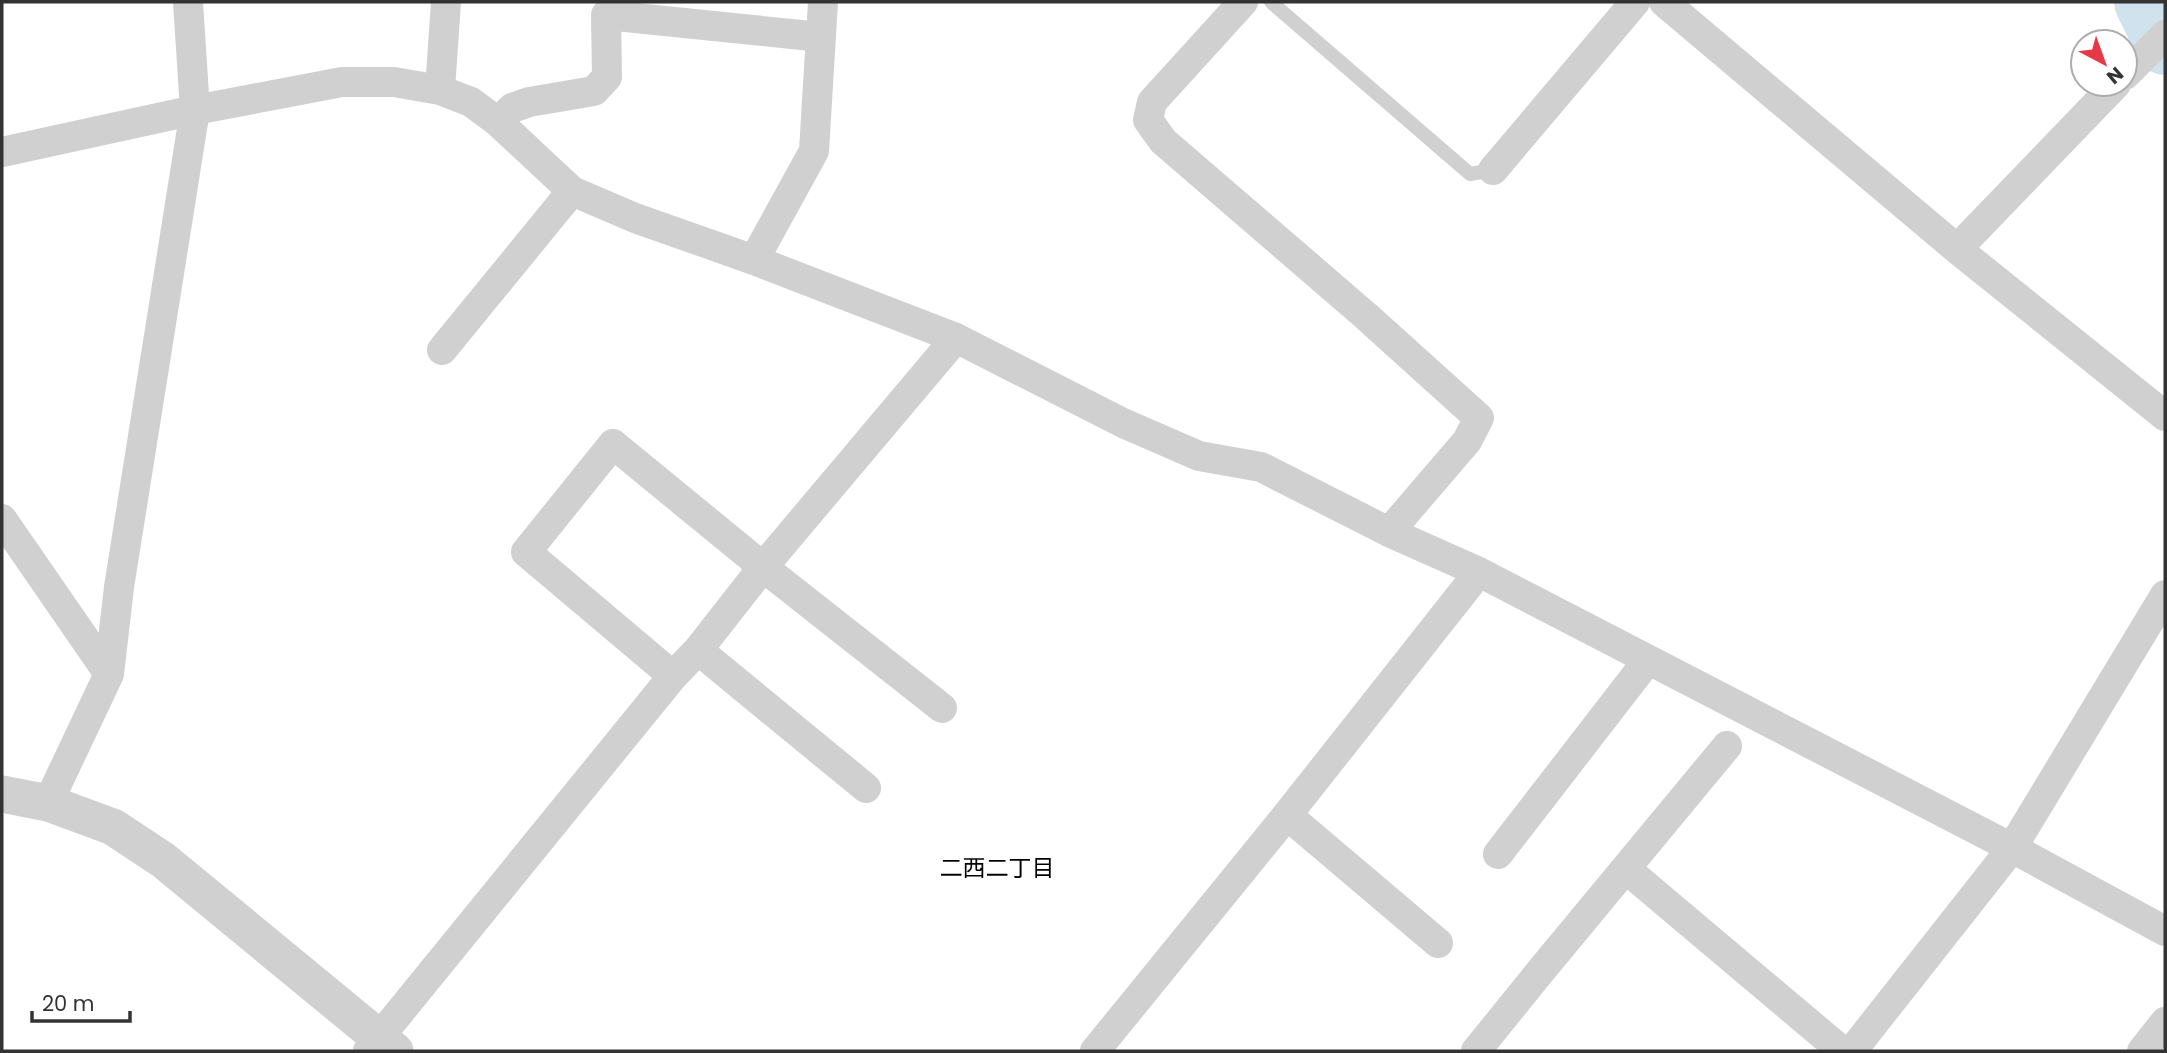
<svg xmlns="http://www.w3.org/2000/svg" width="2167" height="1053" font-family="Poppins,'Noto Sans JP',sans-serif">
  <rect width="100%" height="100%" fill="#fff"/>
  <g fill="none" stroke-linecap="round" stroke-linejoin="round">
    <path stroke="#cfe2ee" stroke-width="60" d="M2144 2 2165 45"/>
    <path stroke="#d0d0d0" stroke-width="14" d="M1271 2 1470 174 1493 170"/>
    <path stroke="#d0d0d0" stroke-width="30" d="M1243 2 1152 102 1148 120 1163 141 1366 316 1479 418 1467 441 1389 532
      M1664 2 1957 249 2165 416
      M2125 75 2165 35
      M440 90 446 2
      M498 122 512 108 529 102 594 91 607 77 606 15 821 37
      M2 152 195 110 342 82H394L440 90 471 102 498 122 572 191 635 218 754 260 956 338 1123 423 1199 456 1261 467 1389 532 1479 572 2012 848 2165 931
      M1493 170 1635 2
      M1957 249 2116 84
      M754 260 814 151 823 2
      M442 350 572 191
      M2 519 109 674
      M698 650 866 788
      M673 676 526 552 613 444 763 567 942 708
      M48 803 109 674 119 587 195 110 188 2
      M1287 815 1438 943
      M1498 854 1648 660
      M1626 869 1842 1051
      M368 1051 673 676 698 650 763 567 956 338
      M1095 1051 1287 815 1479 572
      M1476 1051 1539 973 1727 746
      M1852 1051 2012 848 2165 595
      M2142 1051 2165 1022"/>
    <path stroke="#d0d0d0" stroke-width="37" d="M2 794 48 803 113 827 163 860 395 1051"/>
  </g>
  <g text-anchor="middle" stroke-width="7" stroke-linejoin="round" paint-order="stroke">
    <g font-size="23" fill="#000" stroke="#fff">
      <text x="997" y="876">二西二丁目</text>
    </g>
  </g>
  <rect width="2167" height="1053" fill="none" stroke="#333333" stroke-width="7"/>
  <g transform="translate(2104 63) rotate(139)"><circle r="33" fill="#ffffff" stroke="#adadad" stroke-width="2"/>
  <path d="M0-5L12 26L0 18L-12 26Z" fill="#e63946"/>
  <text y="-10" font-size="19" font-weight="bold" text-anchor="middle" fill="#333333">N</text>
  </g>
  <path d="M32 1011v10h98v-10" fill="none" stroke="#333333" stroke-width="3.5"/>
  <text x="42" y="1011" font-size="21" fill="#333333" stroke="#ffffff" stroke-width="5" paint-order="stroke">20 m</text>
</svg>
